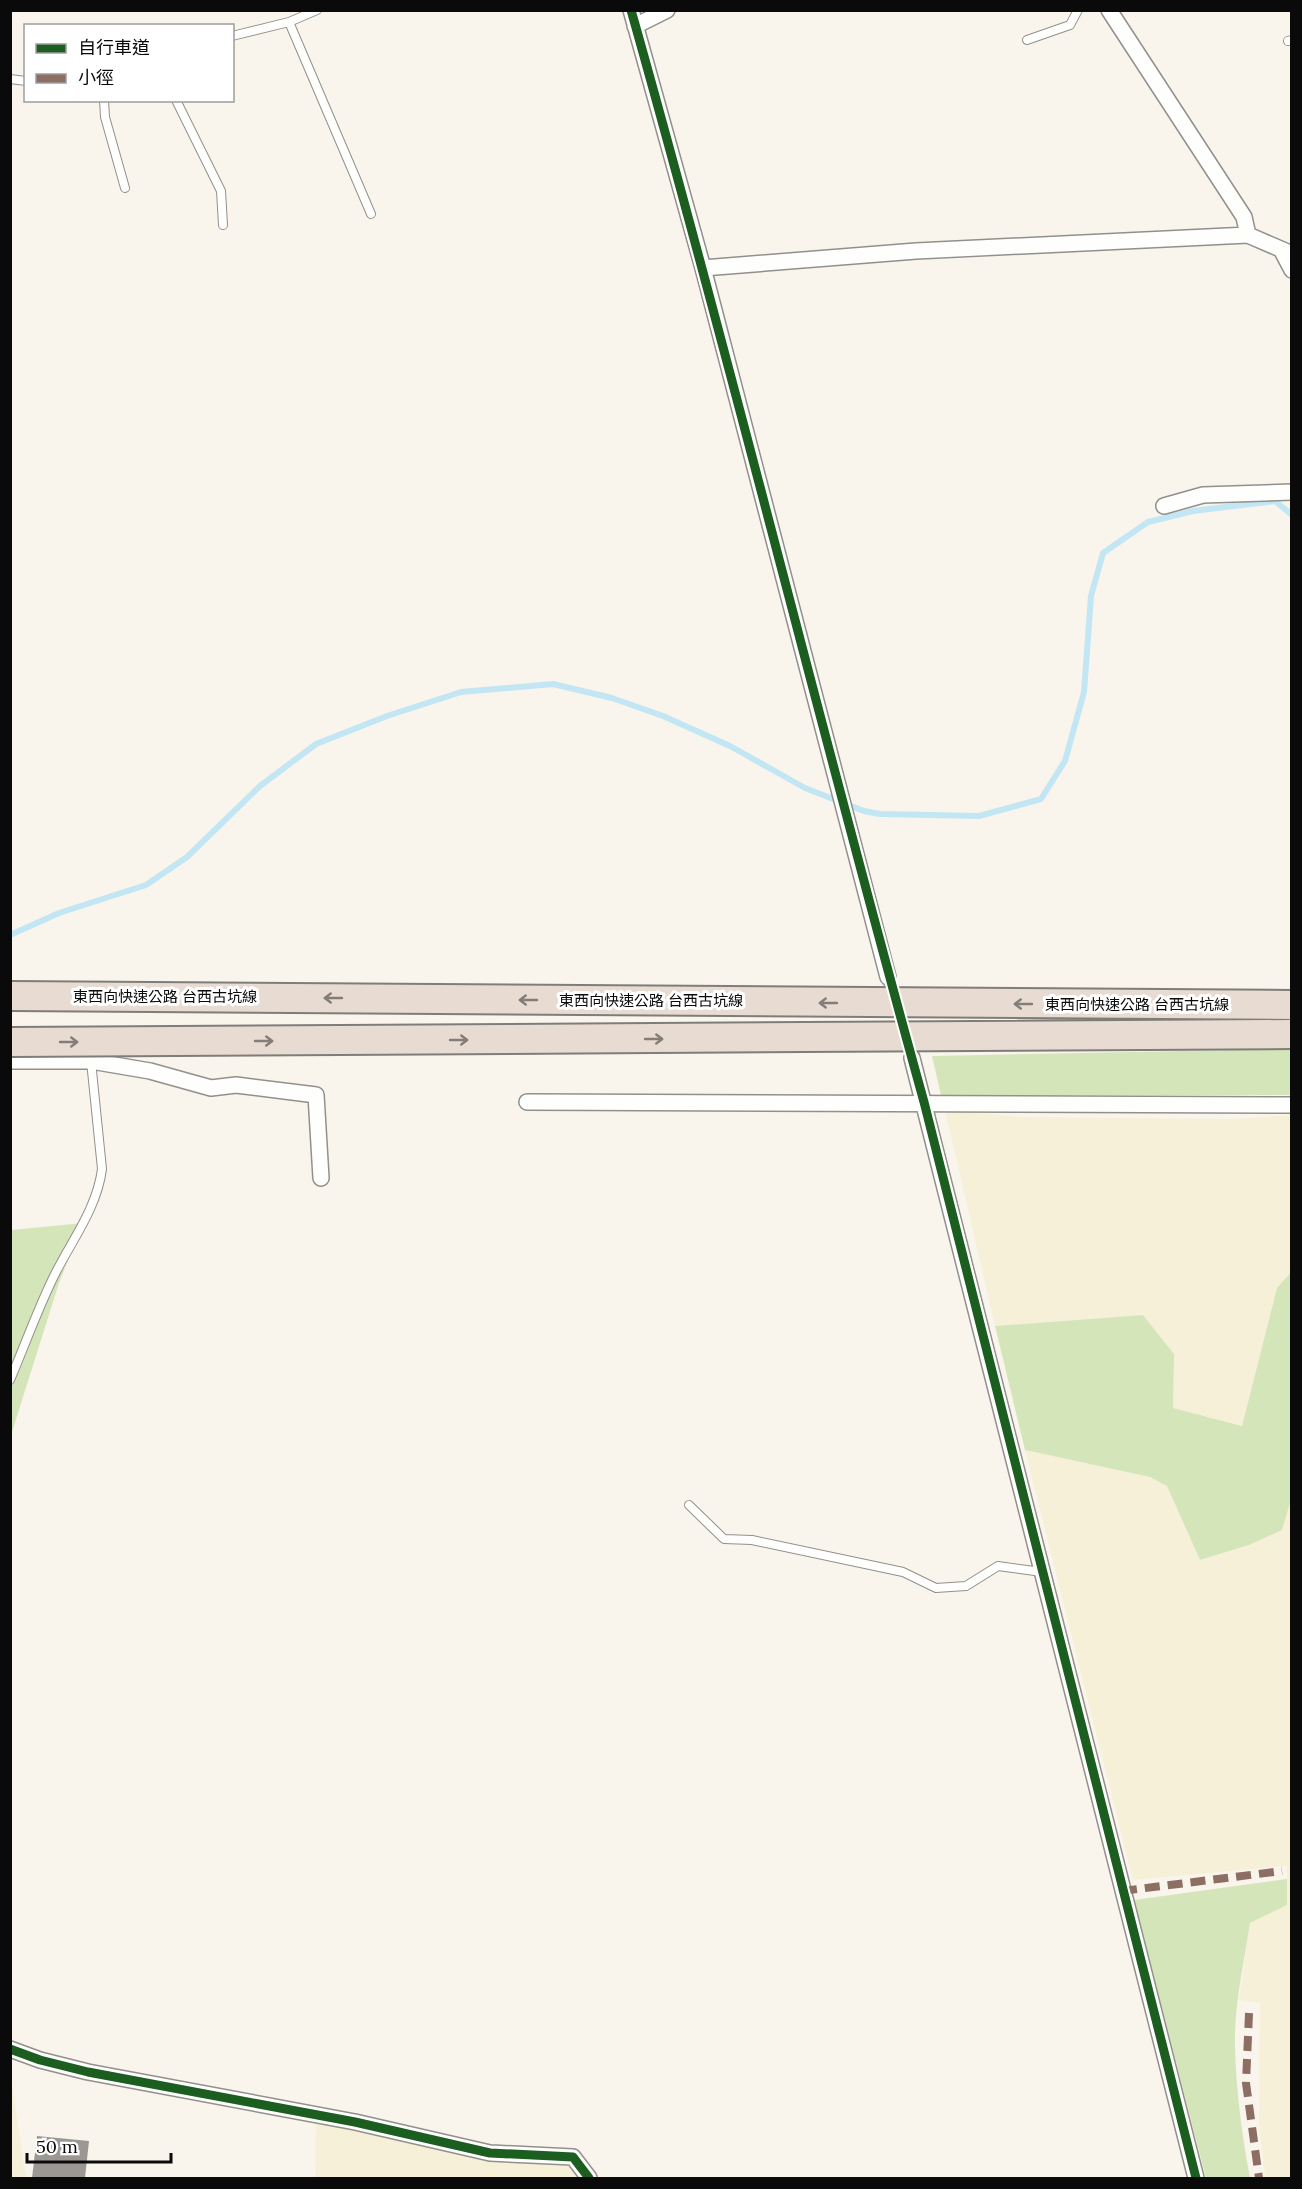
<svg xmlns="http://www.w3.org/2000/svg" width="1302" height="2189" font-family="Lora,'Noto Sans TC',serif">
  <rect width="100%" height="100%" fill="#f9f5ec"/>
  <path fill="#f6f0d8" d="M945 1110 1022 1117 1233 1119 1291 1115V1272L1277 1288 1242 1426 1173 1408 1174 1354 1143 1315 995 1326Z
    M1025 1450 1150 1477 1167 1486 1200 1560 1249 1545 1282 1530 1291 1496 1292 2176 1287 2178H1265L1259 2125 1260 2003 1239 2000 1250 1923 1287 1905V1866L1133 1880Z
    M11 2076 24 2165 27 2178H11Z
    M316 2123 485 2159 569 2164 579 2178H315Z"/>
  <path fill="#d5e5ba" d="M1291 1049V1095H941L932 1056Z
    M83 1223 59 1283 11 1435V1230Z
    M1291 1272 1292 1496 1282 1530 1249 1545 1200 1560 1167 1486 1150 1477 1025 1450 995 1326 1143 1315 1174 1354 1173 1408 1242 1426 1277 1288Z
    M1287 1879V1905L1250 1923C1244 1963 1234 2006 1235 2046 1236 2090 1242 2135 1250 2178H1206L1134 1900Z"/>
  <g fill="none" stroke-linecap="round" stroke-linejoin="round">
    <path stroke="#c2e6f3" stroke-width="6" d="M10 935 59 913 146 885 187 857 260 786 316 744 387 716 461 692 553 684 612 698 663 716 730 746 805 788 864 811 880 814 979 816 1041 799 1065 761 1084 692 1091 596 1103 553 1148 522 1193 511 1275 501 1292 515"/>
  </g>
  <path fill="#9b9893" d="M37 2136 89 2141 85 2178H32Z"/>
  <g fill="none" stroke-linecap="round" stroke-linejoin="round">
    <path stroke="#d5d2ca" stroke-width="15" stroke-dasharray="15 8" stroke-linecap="butt" d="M888 977 907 1041"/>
    <defs>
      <path id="lane" d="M289 22 371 214
        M232 36 289 22 317 10
        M1027 40 1070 25 1078 10
        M1288 41 1292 40
        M10 79 26 81
        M104 100 105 117 125 188
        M176 100 221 191 223 225
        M10 1380C25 1345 38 1308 55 1274 72 1240 97 1208 102 1169L91 1061
        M689 1505 724 1539 752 1540 903 1572 936 1588 966 1586 998 1566 1042 1572"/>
      <path id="street" d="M631 10 703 268 888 977
        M1109 10 1244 217 1248 235
        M635 26 667 10
        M1282 251 1292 270
        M703 268 916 251 1248 235 1292 254
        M1164 506 1203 495 1292 492
        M912 1058 1196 2178
        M10 1061H91L150 1071 211 1088 236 1085 316 1095 321 1178
        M527 1102 1292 1105
        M10 2049 40 2060 88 2072 355 2122 490 2153 573 2157 589 2178"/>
    </defs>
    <use href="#lane" stroke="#92908c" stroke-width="10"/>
    <use href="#street" stroke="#92908c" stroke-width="18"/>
    <use href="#lane" stroke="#fefefc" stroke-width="8"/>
    <use href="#street" stroke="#fefefc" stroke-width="15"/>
    <defs>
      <path id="highway-bridge" d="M10 996 1292 1005
        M10 1042 1292 1034"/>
    </defs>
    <use href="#highway-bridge" stroke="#7f7d79" stroke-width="32" stroke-linecap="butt"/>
    <use href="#highway-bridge" stroke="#e8dcd2" stroke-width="28"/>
    <path stroke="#8d6e63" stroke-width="8" stroke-dasharray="15 8" stroke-linecap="butt" d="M1122 1891 1282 1871
      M1249 2013 1246 2083 1259 2178"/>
    <defs>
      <path id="cycleway" d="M631 10C734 373 823 739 924 1102L1196 2178
        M10 2049 40 2060 88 2072 355 2122 490 2153 573 2157 589 2178"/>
    </defs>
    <use href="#cycleway" stroke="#fff" stroke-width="13"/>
    <use href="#cycleway" stroke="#1b5e20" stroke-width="9"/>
  </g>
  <defs><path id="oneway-shaft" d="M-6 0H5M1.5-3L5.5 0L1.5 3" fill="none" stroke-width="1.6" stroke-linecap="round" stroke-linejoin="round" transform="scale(1.5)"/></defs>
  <g stroke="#847e78">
    <use href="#oneway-shaft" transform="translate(333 998) rotate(-180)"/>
    <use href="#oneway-shaft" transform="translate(528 1000) rotate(-180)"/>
    <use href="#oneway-shaft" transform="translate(828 1003) rotate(-180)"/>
    <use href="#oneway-shaft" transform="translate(1023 1004) rotate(-180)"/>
    <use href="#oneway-shaft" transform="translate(654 1039)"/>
    <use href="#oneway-shaft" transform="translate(459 1040)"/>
    <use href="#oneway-shaft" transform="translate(264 1041)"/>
    <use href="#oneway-shaft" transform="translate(69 1042)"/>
  </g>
  <g text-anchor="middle" stroke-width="6" stroke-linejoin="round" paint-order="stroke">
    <g font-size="15" fill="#0a0a0a" stroke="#fff">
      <text x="165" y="1002">東西向快速公路 台西古坑線</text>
      <text x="651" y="1006">東西向快速公路 台西古坑線</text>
      <text x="1137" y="1010">東西向快速公路 台西古坑線</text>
    </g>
  </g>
  <rect width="1302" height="2189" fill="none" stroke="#0a0a0a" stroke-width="24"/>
  <rect x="24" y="24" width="210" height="78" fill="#ffffff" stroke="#9d9d9d" stroke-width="1.5"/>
  <rect x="36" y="44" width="30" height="9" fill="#1b5e20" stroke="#9d9d9d" stroke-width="1.5"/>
  <text x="78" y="54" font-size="18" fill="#0a0a0a">自行車道</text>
  <rect x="36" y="74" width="30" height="9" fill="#8d6e63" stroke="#9d9d9d" stroke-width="1.5"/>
  <text x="78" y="84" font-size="18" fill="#0a0a0a">小徑</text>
  <path d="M27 2153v9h144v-9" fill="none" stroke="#0a0a0a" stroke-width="3"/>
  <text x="36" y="2153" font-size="18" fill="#0a0a0a" stroke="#ffffff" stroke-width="4.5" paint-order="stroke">50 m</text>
</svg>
